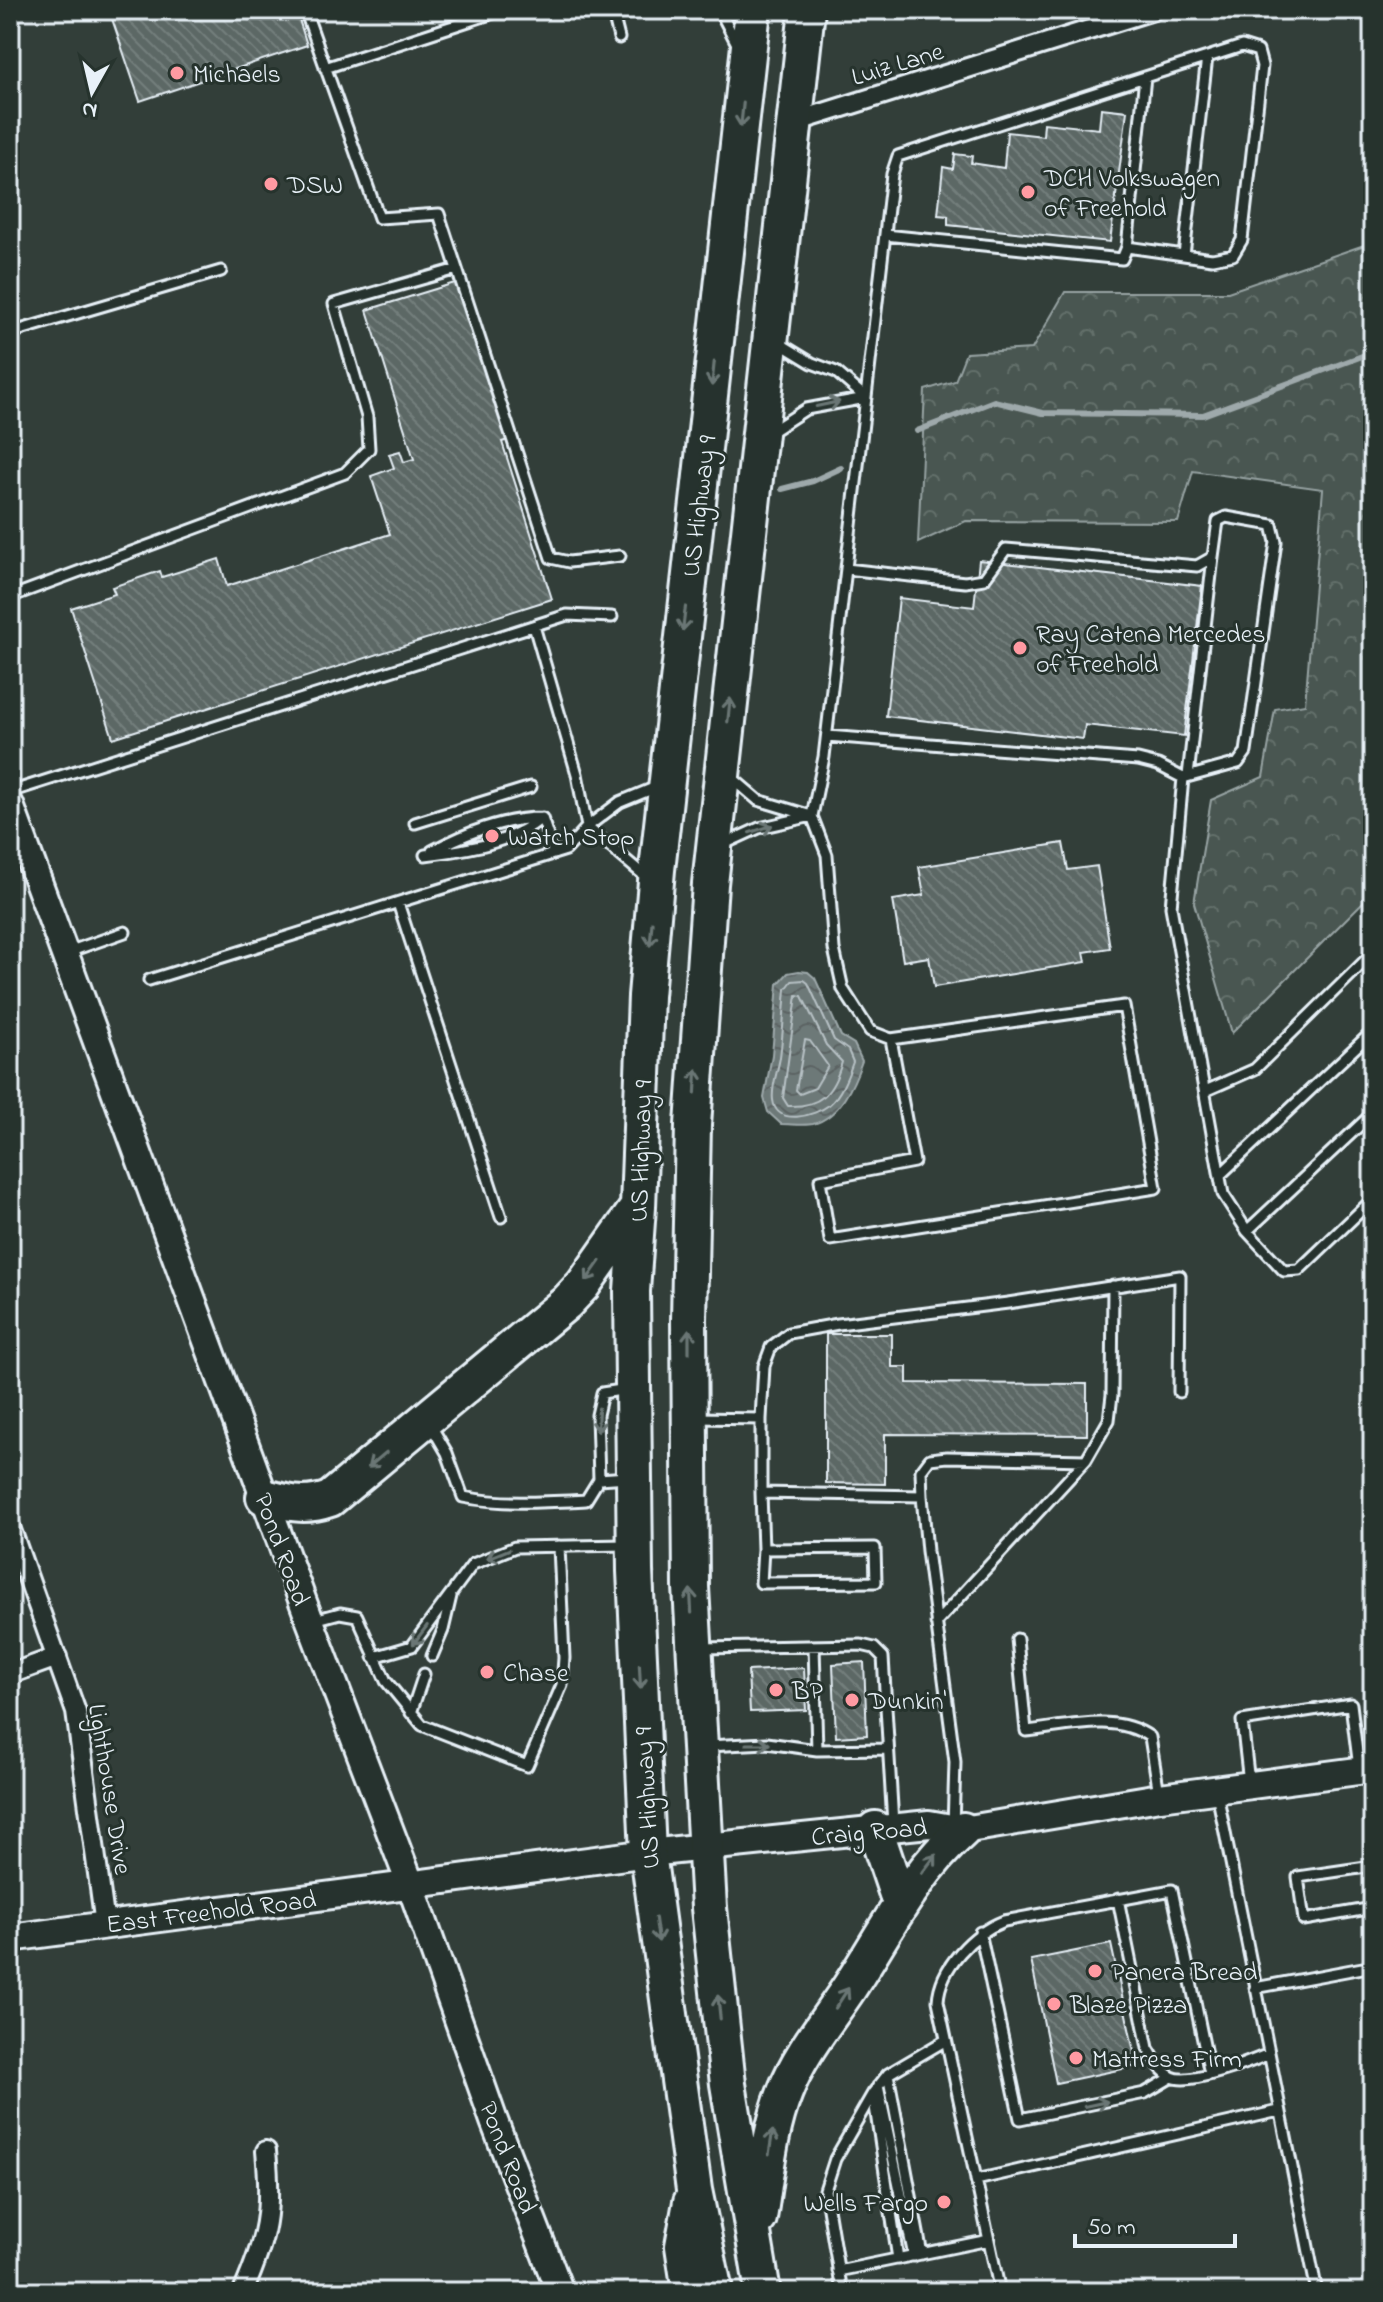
<svg xmlns="http://www.w3.org/2000/svg" width="1383" height="2302" font-family="'Indie Flower',sans-serif">
  <defs>
    <pattern id="forest-crowns" width="20" height="18" patternUnits="userSpaceOnUse" patternTransform="scale(2)"><rect width="20" height="18" fill="#495651"/><path d="M2 6a3 3 0 1 1 6 0M12 15a3 3 0 1 1 6 0" fill="none" stroke="#636f6b"/></pattern>
    <pattern id="water-waves" width="16" height="10" patternUnits="userSpaceOnUse" patternTransform="scale(2)"><rect width="16" height="10" fill="#6d7978"/><path d="M0 5q4-4 8 0t8 0" fill="none" stroke="#5b6363"/></pattern>
    <pattern id="building-back-hatch" width="6" height="6" patternUnits="userSpaceOnUse" patternTransform="scale(2)"><rect width="6" height="6" fill="#5c6865"/><path d="M-1 5l2 2M0 0l6 6M5-1l2 2" fill="none" stroke="#737e7c"/></pattern>
  </defs>
  <rect width="100%" height="100%" fill="#323e39"/>
  <filter id="ink" filterUnits="userSpaceOnUse"><feTurbulence type="fractalNoise" baseFrequency=".0125" numOctaves="2"/><feDisplacementMap in="SourceGraphic" scale="16" xChannelSelector="R" yChannelSelector="G"/><feConvolveMatrix kernelMatrix="1 2 1 2 8 2 1 2 1" color-interpolation-filters="sRGB"/></filter>
  <g filter="url(#ink)">
    <path fill="url(#forest-crowns)" stroke="#98a4a4" stroke-width="2" d="M1373 242V892L1232 1033 1194 903 1211 800 1263 777 1275 709 1305 704 1323 489 1193 471 1178 522 966 521 918 543 925 390 955 381 966 353 1032 349 1065 292H1228Z"/>
    <path fill="url(#water-waves)" stroke="#9ea9ab" stroke-width="2" d="M799 971 808 972 815 978 841 1036 854 1044 862 1061C854 1084 840 1117 813 1124 804 1126 791 1124 781 1124L768 1112 764 1098 772 1055 778 984 788 973Z"/>
    <g fill="none" stroke-linecap="round" stroke-linejoin="round">
      <path stroke="#b7c1c5" stroke-width="2" d="M804 980 808 983 834 1040 848 1050 853 1062C848 1076 841 1095 829 1105 815 1116 776 1127 773 1100 771 1087 778 1071 780 1057 783 1035 784 1011 786 989L792 981Z
        M797 995 802 996 826 1045 842 1062C833 1093 821 1107 788 1106L783 1098Z
        M805 1040 810 1041 828 1066 815 1088 800 1094 796 1090Z"/>
      <path stroke="#9ea9ab" stroke-width="6" d="M917 431 994 401 1043 413 1203 415 1373 352
        M782 489 813 481 841 468"/>
    </g>
    <path fill="url(#building-back-hatch)" stroke="#e8f1f8" stroke-width="2" d="M109 10H296L307 45 140 101Z
      M1101 108 1127 111 1110 242 948 225V216L938 215 943 167 953 169 955 154 972 156 971 163 1004 168 1007 132 1043 136 1044 123 1099 129Z
      M458 282 508 440 502 442 552 599 113 738 71 608 115 594 112 587 160 571 162 577 219 559 227 586 390 534 371 476 394 468 389 454 400 451 404 462 414 459 367 310Z
      M979 560 1202 586 1184 736 1085 725 1083 739 886 716 899 598 974 607Z
      M1063 843 1068 870 1097 866 1110 948 1084 952 1086 962 934 987 929 957 903 961 893 900 924 895 919 867Z
      M826 1334H892V1367H907V1383L1087 1384V1435L885 1434V1484L826 1483Z
      M864 1662 867 1735 836 1737 833 1664Z
      M804 1668 806 1710 750 1712 748 1671Z
      M1111 1944 1137 2066 1056 2083 1031 1960Z"/>
    <g fill="none" stroke-linecap="round" stroke-linejoin="round">
      <defs>
        <path id="lane" d="M612 10 619 38
          M717 10 722 15 737 44
          M325 68 502 10
          M885 235 1122 259 1127 247 1212 259 1233 255 1242 240 1262 66 1258 51 1242 46 898 156 892 174 824 757 812 816 827 855 834 949 843 989 870 1031 891 1039 1124 1006 1156 1188 830 1240 820 1180 914 1162 891 1039
          M1127 247 1145 77
          M1184 255 1207 57
          M457 269 551 558 569 562 620 556
          M10 333 221 271
          M769 433 806 409 866 398 836 372 812 363 779 343
          M846 569 965 582 984 579 1006 549 1197 566 1213 557 1218 521 1226 517 1272 525 1276 542 1246 752 1238 763 1183 778 1171 907 1223 1194 1247 1231 1284 1271 1299 1270 1373 1199
          M10 597 345 473 369 449 367 417 334 304 457 269 439 214 379 218 305 10
          M827 736 1138 760 1158 765 1183 778
          M730 776 758 800 808 815
          M1188 776 1213 557
          M10 792 567 615 612 617
          M542 818 554 854
          M415 823 531 787
          M724 844 759 828 812 816
          M432 851C466 833 503 818 542 818
          M425 855C466 850 510 844 542 818
          M646 877 587 827 620 802 659 786
          M398 903 501 1217
          M68 952 125 932
          M149 980 566 850 587 827 577 774 534 626
          M1205 1091 1255 1069 1373 953
          M1220 1175 1373 1031
          M1247 1231 1373 1113
          M696 1418 761 1419 764 1366 771 1347 789 1333 838 1324 1008 1303 1180 1276 1179 1392
          M761 1419V1493L922 1496 921 1471 930 1459 947 1457 1086 1460 1109 1420 1112 1395 1113 1286
          M430 1424 447 1453 463 1497C502 1505 546 1502 586 1500L599 1479 597 1415 602 1393 628 1389
          M599 1479 628 1477
          M761 1493 763 1549 761 1583 876 1582 875 1548 763 1549
          M922 1496 927 1551 955 1762 953 1827
          M314 1620 340 1613 357 1616 386 1681 422 1725 527 1766 562 1685 564 1658 559 1546
          M936 1623 1086 1460
          M1017 1639 1026 1731C1067 1727 1115 1712 1150 1737L1159 1794
          M814 1646 817 1750
          M701 1648 861 1645 874 1648 883 1657 893 1824
          M432 1656 443 1630 451 1596
          M374 1657 412 1646 473 1564 515 1547 628 1545
          M411 1713 424 1674
          M707 1746 767 1743 817 1750 887 1749
          M1249 1783 1242 1721 1351 1704 1359 1768
          M1217 1793 1317 2292
          M1373 1866 1298 1877 1304 1920 1373 1908
          M1118 1899 1148 2048C1154 2058 1160 2071 1172 2077 1190 2086 1250 2062 1269 2054
          M980 1932 1020 2119 1145 2093 1172 2077
          M1255 1988 1373 1966
          M888 2074 922 2254
          M878 2086 914 2256
          M873 2093 898 2259
          M976 2180 1279 2111
          M838 2271 989 2240
          M842 2292 825 2190 835 2159 873 2093 888 2074 946 2040
          M1000 2292 938 2001C940 1967 973 1933 1004 1921L1172 1890 1210 2074"/>
        <path id="street" d="M795 122 1153 10
          M10 1527 76 1712 105 1925
          M10 1674 57 1657
          M243 2292C267 2237 272 2211 266 2151"/>
        <path id="secondary" d="M10 805 310 1621 411 1886 494 2121 560 2292
          M10 1938 648 1853 929 1824 963 1830 1160 1797 1373 1769"/>
        <path id="highway" d="M264 1497C290 1503 304 1508 330 1499L566 1303 583 1285 638 1207
          M875 1829 900 1903
          M759 2218C766 2176 769 2132 785 2092 799 2055 827 2021 849 1988 885 1933 913 1874 963 1830
          M687 2292 689 2285 683 2246 691 2202
          M715 2292 694 2190 648 1853 635 1571 632 1291 638 1207 646 996 657 870 753 10
          M763 2292 728 2084 709 1908 691 1587 689 1320 693 1125 710 884 807 10"/>
      </defs>
      <use href="#lane" stroke="#e8f1f8" stroke-width="15"/>
      <use href="#street" stroke="#e8f1f8" stroke-width="24"/>
      <use href="#secondary" stroke="#e8f1f8" stroke-width="32"/>
      <use href="#highway" stroke="#e8f1f8" stroke-width="40"/>
      <use href="#lane" stroke="#26332d" stroke-width="9"/>
      <use href="#street" stroke="#26332d" stroke-width="18"/>
      <use href="#secondary" stroke="#26332d" stroke-width="26"/>
      <use href="#highway" stroke="#26332d" stroke-width="34"/>
    </g>
    <defs><path id="oneway-shaft" d="M-6 0H5M1.5-3L5.5 0L1.5 3" fill="none" stroke-width="1.6" stroke-linecap="round" stroke-linejoin="round" transform="scale(2)"/></defs>
    <g stroke="#6a7674">
      <use href="#oneway-shaft" transform="translate(742 115) rotate(96)"/>
      <use href="#oneway-shaft" transform="translate(713 374) rotate(96)"/>
      <use href="#oneway-shaft" transform="translate(828 404) rotate(-12)"/>
      <use href="#oneway-shaft" transform="translate(684 619) rotate(97)"/>
      <use href="#oneway-shaft" transform="translate(729 710) rotate(-84)"/>
      <use href="#oneway-shaft" transform="translate(761 829) rotate(-18)"/>
      <use href="#oneway-shaft" transform="translate(651 934) rotate(95)"/>
      <use href="#oneway-shaft" transform="translate(696 1081) rotate(-87)"/>
      <use href="#oneway-shaft" transform="translate(593 1271) rotate(125)"/>
      <use href="#oneway-shaft" transform="translate(689 1341) rotate(-90)"/>
      <use href="#oneway-shaft" transform="translate(598 1420) rotate(93)"/>
      <use href="#oneway-shaft" transform="translate(377 1460) rotate(140)"/>
      <use href="#oneway-shaft" transform="translate(498 1554) rotate(158)"/>
      <use href="#oneway-shaft" transform="translate(691 1601) rotate(-93)"/>
      <use href="#oneway-shaft" transform="translate(420 1635) rotate(127)"/>
      <use href="#oneway-shaft" transform="translate(640 1677) rotate(87)"/>
      <use href="#oneway-shaft" transform="translate(758 1744)"/>
      <use href="#oneway-shaft" transform="translate(929 1864) rotate(-53)"/>
      <use href="#oneway-shaft" transform="translate(657 1930) rotate(82)"/>
      <use href="#oneway-shaft" transform="translate(842 1998) rotate(-57)"/>
      <use href="#oneway-shaft" transform="translate(719 2007) rotate(-96)"/>
      <use href="#oneway-shaft" transform="translate(1096 2104) rotate(-12)"/>
      <use href="#oneway-shaft" transform="translate(771 2142) rotate(-81)"/>
    </g>
  </g>
  <g fill="#ff9aa2" stroke="#26332d" stroke-width="3">
    <circle cx="177" cy="73" r="8"/>
    <circle cx="271" cy="184" r="8"/>
    <circle cx="1028" cy="192" r="8"/>
    <circle cx="1020" cy="648" r="8"/>
    <circle cx="492" cy="836" r="8"/>
    <circle cx="487" cy="1672" r="8"/>
    <circle cx="776" cy="1690" r="8"/>
    <circle cx="852" cy="1700" r="8"/>
    <circle cx="1095" cy="1971" r="8"/>
    <circle cx="1054" cy="2004" r="8"/>
    <circle cx="1076" cy="2058" r="8"/>
    <circle cx="944" cy="2202" r="8"/>
  </g>
  <g text-anchor="middle" stroke-width="6" stroke-linejoin="round" paint-order="stroke">
    <g font-size="26" fill="#e8f1f8" stroke="#26332d">
      <text transform="translate(897 63) rotate(-17)" y="9">Luiz Lane</text>
      <text transform="translate(698 506) rotate(-83)" y="9">US Highway 9</text>
      <text transform="translate(640 1151) rotate(-88)" y="9">US Highway 9</text>
      <text transform="translate(283 1549) rotate(70)" y="9">Pond Road</text>
      <text transform="translate(111 1789) rotate(81)" y="9">Lighthouse Drive</text>
      <text transform="translate(646 1798) rotate(-93)" y="9">US Highway 9</text>
      <text transform="translate(869 1831) rotate(-5)" y="9">Craig Road</text>
      <text transform="translate(211 1911) rotate(-7)" y="9">East Freehold Road</text>
      <text transform="translate(509 2157) rotate(69)" y="9">Pond Road</text>
    </g>
    <g font-size="26" fill="#e8f1f8" stroke="#26332d" text-anchor="start">
      <text x="193" y="82">Michaels</text>
      <text x="1044" y="186">DCH Volkswagen<tspan x="1044" dy="30">of Freehold</tspan></text>
      <text x="287" y="193">DSW</text>
      <text x="1036" y="642">Ray Catena Mercedes<tspan x="1036" dy="30">of Freehold</tspan></text>
      <text x="508" y="845">Watch Stop</text>
      <text x="503" y="1681">Chase</text>
      <text x="792" y="1699">BP</text>
      <text x="868" y="1709">Dunkin'</text>
      <text x="1111" y="1980">Panera Bread</text>
      <text x="1070" y="2013">Blaze Pizza</text>
      <text x="1092" y="2067">Mattress Firm</text>
      <text x="928" y="2211" text-anchor="end">Wells Fargo</text>
    </g>
  </g>
  <rect width="1383" height="2302" fill="none" stroke="#26332d" stroke-width="40"/>
  <rect x="20" y="20" width="1343" height="2262" fill="none" stroke="#e8f1f8" stroke-width="3" filter="url(#ink)"/>
  <g transform="translate(92 92) rotate(188)" stroke="#26332d" stroke-width="6" paint-order="stroke">
  <path d="M0-6L14 30L0 20L-14 30Z" fill="#e8f1f8"/>
  <text y="-12" font-size="22" font-weight="bold" text-anchor="middle" fill="#e8f1f8">N</text>
  </g>
  <path d="M1075 2234v12h160v-12" fill="none" stroke="#e8f1f8" stroke-width="4"/>
  <text x="1087" y="2234" font-size="24" fill="#e8f1f8" stroke="#26332d" stroke-width="6" paint-order="stroke">50 m</text>
</svg>
